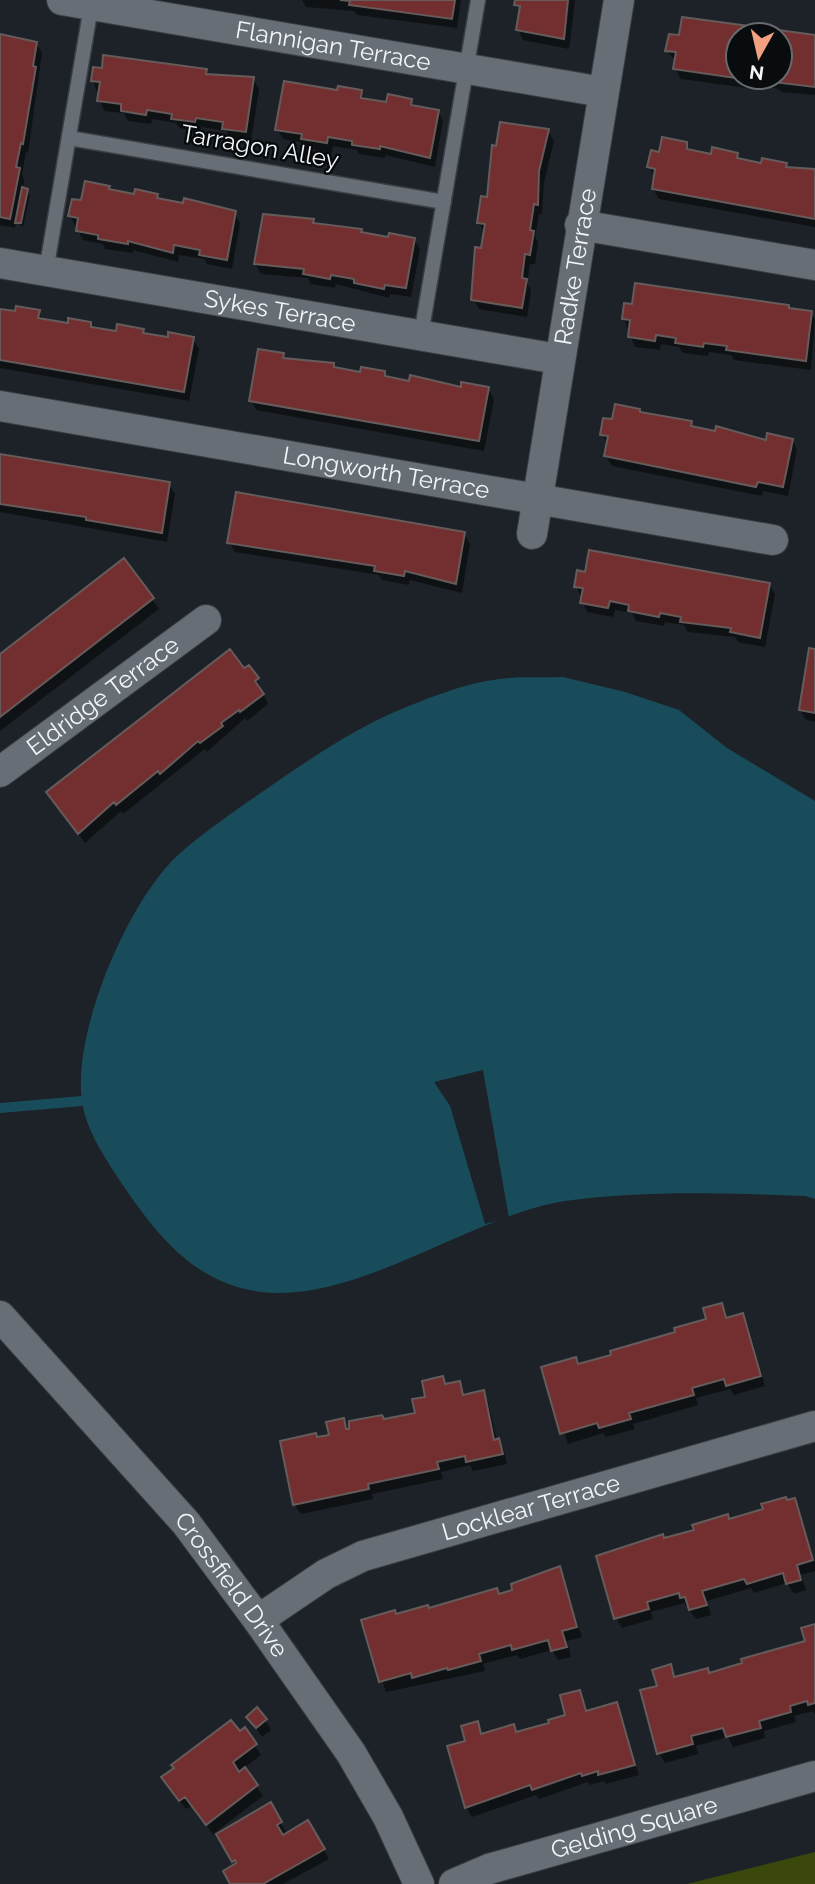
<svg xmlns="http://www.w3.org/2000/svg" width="815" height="1884" font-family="Raleway,sans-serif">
  <rect width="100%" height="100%" fill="#1d2228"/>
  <path fill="#3b480b" d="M815 1852V1884H687Z"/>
  <path fill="#194c5a" d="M563 677 625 692 679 710 727 748 815 801V1199L805 1196C725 1193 644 1190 565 1201 464 1217 342 1316 241 1288 186 1273 153 1229 122 1184 106 1159 86 1131 82 1101 72 1032 128 901 178 855 205 831 236 810 265 790 314 756 362 723 419 702 442 693 469 683 493 680 516 676 540 678 563 677Z"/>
  <path fill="#1d2228" d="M483 1070 509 1218 485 1224 450 1106 434 1082Z"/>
  <path fill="#0007" fill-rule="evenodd" d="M302 0H461L457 28 357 15 354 11 306 7Z
    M517 0H575L569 49 523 40 518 30 521 13Z
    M711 21 815 38V95L781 92 779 89 755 84 754 89 681 79 675 69 676 61 667 51 680 37 710 24ZM738 35H780V77H738Z
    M0 36 36 43 42 53 28 153 26 152 22 175 24 180 23 189 30 195 23 227 16 222 15 228 0 225Z
    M206 70 210 76 253 79 259 89 251 141 230 138 226 131 201 127 200 131 179 128 176 123 152 119 151 124 128 121 124 113 104 111 93 81Z
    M339 92H361L366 100 388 104 411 101 415 108 438 111 443 121 435 167 385 155V158L359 154 357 150 333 146 332 153 308 148 305 143 283 139 277 129Z
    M548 131 554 141 544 182 542 214H539L535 237 538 242 535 264H530L527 283 531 290 527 317 479 309 473 299 485 234 479 222 489 199Z
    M686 143 691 152 712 156 737 154 740 160 763 165 786 164 788 169 815 172V227L659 199 653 189 655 178 649 167 660 154Z
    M109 187 135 196 157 195 159 200 234 212 240 223 232 269 207 264 204 259 179 255 178 262 133 250V253L105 249 103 244 83 240 70 216 83 202Z
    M264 216 313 220 316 225 361 231 363 234 389 239H414L420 249 411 297 390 294 389 298 336 284 335 288 311 284 308 278 261 274 255 264Z
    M788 306 790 310 811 313 815 319 811 370 734 360 731 355 709 352 708 356 683 353 679 347 661 344 660 350 635 347 624 319Z
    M0 311 38 312 44 321 69 325 90 324 93 329 117 333 143 331 145 335 169 339H193L199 349 189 401 0 368Z
    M283 355 286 360 333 364 336 370 361 374 384 373 387 378 462 389H488L494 399 484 451 256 410 251 400Z
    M639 410 642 415 691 422 694 428 767 442 792 440 797 450 788 496 763 491 762 496 612 466 606 456 608 446 602 434 613 421Z
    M0 455 169 484 175 494 167 542 0 512Z
    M464 534 470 544 462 593 410 580 409 585 382 580 379 575 235 552 229 542Z
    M124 561 159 609 0 731V656Z
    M769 584 775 594 765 647 738 642 735 637 688 632 684 625 665 622 664 626 636 621 632 613 615 610 613 617 587 612 576 586Z
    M815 650V722L806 720 800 710Z
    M244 671 257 679 268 704 247 721 245 718 207 752 205 749 123 814 121 811 85 843 48 793Z
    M721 1305 728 1319 742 1315 748 1325 765 1386 734 1395 730 1389 696 1398 698 1405 633 1424 635 1429 606 1437 603 1433 568 1444 543 1368 575 1359 580 1366 677 1333 708 1320Z
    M442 1378 447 1386 459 1383 466 1396 483 1392 488 1402 497 1441 504 1450 507 1464 473 1471 470 1465 441 1472 443 1479 372 1494 373 1499 301 1514 295 1505 317 1439 331 1436 343 1420 351 1434 384 1421 417 1414Z
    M794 1500 815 1562V1571L801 1575 806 1590 794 1594 787 1583 754 1593 751 1588 707 1601 711 1615 696 1619 684 1603 651 1612 653 1619 622 1628 616 1618 665 1540 696 1531 728 1516 730 1520Z
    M559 1568 582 1637 567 1641 571 1657 558 1660 552 1650 520 1659 517 1655 483 1664 485 1671 386 1692 363 1621 499 1596 514 1591Z
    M815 1626V1714L813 1711 794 1716 796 1722 764 1731 765 1738 733 1747 728 1737 696 1746 698 1754 665 1763 659 1753V1687L670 1667 676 1678 707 1670 710 1674 807 1642Z
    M580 1692 588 1712 616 1704 639 1775 606 1784 604 1781 590 1785 588 1782 539 1799 536 1795 472 1817 466 1807 467 1742 477 1724 483 1735 513 1726 517 1733 568 1716Z
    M248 1717 265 1720 271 1730 262 1737Z
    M244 1730 261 1755 244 1768 263 1796 213 1834 192 1806 186 1809 169 1787Z
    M270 1805 287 1834 308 1822 329 1859 283 1884H232L235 1865 218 1835Z"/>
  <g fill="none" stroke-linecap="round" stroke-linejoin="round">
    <path stroke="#194c5a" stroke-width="10" d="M0 1108 82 1101"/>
  </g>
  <path fill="#732f2f" stroke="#665b5b" stroke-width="2" d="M340 0H455L452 19 349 5 350 1Z
    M515 0H568L564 39 516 30 520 6 514 5Z
    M682 17 815 35V87L773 82 774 79 761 77H780V35H738V77H750L749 80 673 69 676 52 665 51 669 34 679 35Z
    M0 34 37 42 33 66 36 67 23 144 21 143 16 167 20 168 10 219 0 217Z
    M103 55 207 69 206 74 254 77 246 132 222 129 223 122 196 118 195 122 171 119 172 114 147 110 146 115 121 111V104L97 101 100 82 91 81 93 67 102 68Z
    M284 81 337 90 338 86 362 90 361 98 386 102 388 94 412 99 411 105 439 110 430 158 380 146V149L352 145V141L328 137 327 143 301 139 302 134 275 130Z
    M500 122 549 129 539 171 538 205 534 204 530 230 534 231 530 255 525 254 522 278 527 279 522 308 471 300 475 247 481 248 485 224 477 223 481 196 487 197 492 145 496 146Z
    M662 137 687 142V149L711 154 712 147 738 153 737 158 761 163 762 158 787 163 786 167 815 169V219L652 189 655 169 647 167 651 150 659 152Z
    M85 181 110 186 109 189 134 194 135 189 158 194 157 198 183 203 184 198 236 211 227 260 199 255 200 250 174 245 173 253 128 241V244L98 239V235L76 231 78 218 68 216 72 199 81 200Z
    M22 187 28 189 21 223H15Z
    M263 214 314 219 313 223 362 229 361 232 388 237 389 233 415 238 406 288 385 285 384 289 354 283V279L331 275 330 279 303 274 304 269 254 264Z
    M635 283 789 305V308L812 311 806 361 726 350 727 346 704 343 703 347 675 343 676 338 656 335 655 341 628 337 630 320 622 319 624 303 632 304Z
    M16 306 40 310 38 318 68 323V318L91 322V327L116 331 117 324 144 329 143 333 168 337V332L194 337 184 392 0 360V309L15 311Z
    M258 349 284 353 283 358 334 363V367L360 372 361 367 385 371V376L409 381 410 375 461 387V382L489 387 479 441 249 401Z
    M615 404 640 409V412L692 421 691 426 715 431 716 426 766 440 767 433 793 439 783 487 758 482 756 487 604 456 608 436 600 435 603 418 612 419Z
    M0 454 170 482 162 533 86 520V517L0 504Z
    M236 492 465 532 456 584 405 571 404 576 374 571 375 566 227 543Z
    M589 550 770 583 760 638 730 632 731 628 680 622 681 617 660 613 659 617 628 611 629 605 610 601 608 608 580 603 583 588 574 587 577 570 585 572Z
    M124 558 154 598 0 717V654Z
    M809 648 815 649V713L799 710Z
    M230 649 244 668 249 665 259 678 255 681 264 694 240 712 239 710 221 723 223 726 200 743 198 741 160 774 158 771 116 805 114 802 78 834 46 792Z
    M722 1303 726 1318 743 1313 761 1376 726 1386 724 1379 692 1388 694 1395 629 1413 631 1419 599 1428 597 1423 560 1434 541 1367 576 1357 578 1364 611 1355 610 1351 675 1332 674 1328 706 1319 703 1308Z
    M443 1376 445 1384 460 1381 463 1395 484 1390 494 1440 499 1438 503 1454 466 1462 465 1456 437 1462 439 1469 368 1484 369 1489 293 1505 280 1441 316 1433 317 1437 329 1435 326 1422 344 1418 346 1429H349V1421L382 1415 384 1419 415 1413 412 1399 425 1397 422 1381Z
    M786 1497 787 1500 795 1498 813 1560 797 1565 801 1580 786 1584 783 1573 747 1584 744 1579 702 1591 707 1605 689 1610 685 1597 680 1598 679 1593 647 1602 649 1609 614 1619 596 1556 663 1534 664 1538 694 1530 692 1525 728 1514 729 1519 763 1509 761 1504Z
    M560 1566 577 1627 562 1631 567 1647 551 1651 548 1640 512 1650 511 1645 479 1654 481 1661 448 1670 447 1668 412 1678 411 1673 379 1682 361 1620 395 1610 396 1614 428 1605 429 1608 497 1588 499 1594 512 1590 511 1584Z
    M815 1624V1703L808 1705 807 1701 790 1706 791 1712 759 1721 761 1728 726 1737 723 1728 691 1736 693 1744 657 1754 640 1690 657 1686 652 1670 671 1664 674 1677 708 1668 709 1673 742 1663 741 1659 805 1641 801 1628Z
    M580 1690 586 1711 617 1702 635 1765 598 1775V1771L582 1776 581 1773 532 1790 530 1785 465 1808 447 1746 465 1741 461 1726 478 1721 481 1734 514 1724 516 1732 549 1723 548 1720 565 1715 560 1695Z
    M257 1707 267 1719 256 1728 246 1717Z
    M231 1720 240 1731 245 1727 257 1744 233 1762 239 1772 245 1767 258 1785 206 1825 185 1797 179 1801 161 1777 174 1768 171 1765Z
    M271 1802 282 1822 277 1825 283 1835 308 1820 325 1849 263 1884H230L223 1871 236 1863 235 1860 232 1862 216 1834Z"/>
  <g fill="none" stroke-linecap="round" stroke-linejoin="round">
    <defs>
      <path id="service" d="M69 138 444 202
        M46 271 92 1
        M421 335 478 0"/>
      <g id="minor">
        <path id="s1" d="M62 0 603 92"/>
        <path d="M580 225 815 265"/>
        <path id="s2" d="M0 263 558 359"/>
        <path id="s3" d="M0 406 773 540"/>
        <path id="s4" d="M532 534 619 0"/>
        <path id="s5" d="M0 772 206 620"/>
        <path id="s6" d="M0 1316 186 1523 258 1620 351 1753 388 1817 419 1884"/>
        <path id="s7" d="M258 1620 326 1574 363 1556 815 1426"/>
        <path id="s8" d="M454 1884 489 1869 815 1776"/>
      </g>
    </defs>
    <use href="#service" stroke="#3b3f44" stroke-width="17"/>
    <use href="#minor" stroke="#3b3f44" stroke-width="32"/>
    <use href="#service" stroke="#676e75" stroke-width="14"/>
    <use href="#minor" stroke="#676e75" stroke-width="30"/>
  </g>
  <g text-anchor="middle" stroke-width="5" stroke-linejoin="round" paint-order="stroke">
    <g font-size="24" fill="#f2f6f9" stroke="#090c0e">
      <text dy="8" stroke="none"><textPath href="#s1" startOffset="275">Flannigan Terrace</textPath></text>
      <text transform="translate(260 147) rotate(10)" y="8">Tarragon Alley</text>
      <text dy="8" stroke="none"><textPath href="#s4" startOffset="271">Radke Terrace</textPath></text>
      <text dy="8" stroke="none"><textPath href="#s2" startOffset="284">Sykes Terrace</textPath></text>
      <text dy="8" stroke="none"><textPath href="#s3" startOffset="392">Longworth Terrace</textPath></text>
      <text dy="8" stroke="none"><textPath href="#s5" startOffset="128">Eldridge Terrace</textPath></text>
      <text dy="8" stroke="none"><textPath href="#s7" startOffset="298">Locklear Terrace</textPath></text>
      <text dy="8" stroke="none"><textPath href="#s6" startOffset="355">Crossfield Drive</textPath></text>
      <text dy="8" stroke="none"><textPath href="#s8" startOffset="189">Gelding Square</textPath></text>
    </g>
  </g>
  <g transform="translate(759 56) rotate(188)"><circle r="33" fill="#090c0e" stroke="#666a6c" stroke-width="2"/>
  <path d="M0-5L12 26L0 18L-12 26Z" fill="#f2a080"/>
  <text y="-10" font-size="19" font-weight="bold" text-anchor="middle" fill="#f2f6f9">N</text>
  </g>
</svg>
